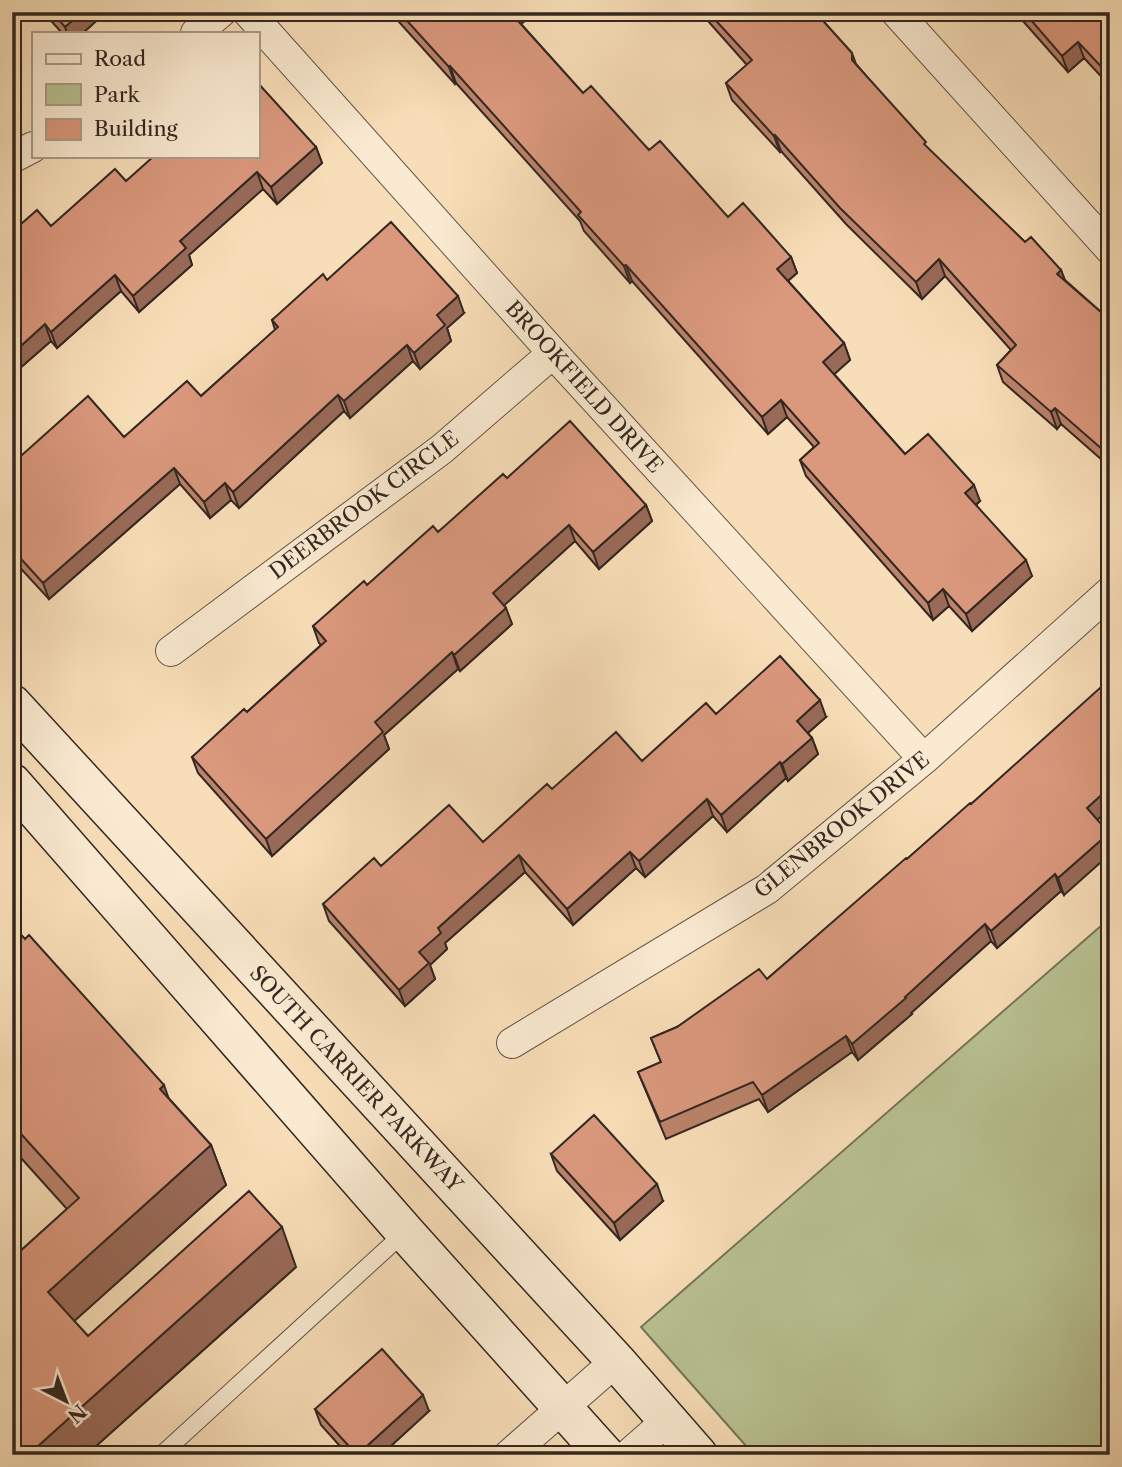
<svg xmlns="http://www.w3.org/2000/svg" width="1122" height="1467" font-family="'Libre Caslon Text',serif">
  <rect width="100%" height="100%" fill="#f8deb8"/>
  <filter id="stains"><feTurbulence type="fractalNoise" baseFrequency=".00286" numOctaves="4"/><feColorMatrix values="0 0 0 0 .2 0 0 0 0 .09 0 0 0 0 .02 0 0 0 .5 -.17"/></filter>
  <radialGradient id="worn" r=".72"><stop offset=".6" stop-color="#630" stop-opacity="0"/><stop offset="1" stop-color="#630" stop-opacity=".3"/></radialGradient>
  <path fill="#b9c292" stroke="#76745a" stroke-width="2" d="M1110 918V1455H754L641 1327Z"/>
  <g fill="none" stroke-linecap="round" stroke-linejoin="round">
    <defs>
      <path id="service" d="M161 1455 405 1232"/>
      <path id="minor" d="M248 12 553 353 924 759
        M896 12 1110 249
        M196 33 221 12
        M12 158 33 147
        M171 651 442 449 553 353
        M512 1043 767 889 924 759 1110 592
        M509 1455 616 1361
        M628 1455 668 1420"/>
      <path id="secondary" d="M12 704 616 1361 698 1455
        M12 783 405 1232 605 1455"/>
    </defs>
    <use href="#service" stroke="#645547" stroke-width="18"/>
    <use href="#minor" stroke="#645547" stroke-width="32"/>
    <use href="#secondary" stroke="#332721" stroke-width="41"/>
    <use href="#service" stroke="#faead1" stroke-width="16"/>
    <use href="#minor" stroke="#faead1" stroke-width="30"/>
    <use href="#secondary" stroke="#faead1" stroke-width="38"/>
  </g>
  <path fill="#bb836c" stroke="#332721" stroke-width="2" d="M43 12H106L83 33H62Z
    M390 12H534L521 24 583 93 728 217 791 257 797 273 788 281 844 343 850 360 834 374 905 454 980 501 976 505 1032 576 972 631 949 606 933 620 806 476 800 460 814 447 787 417 768 434 632 281 630 283 584 231 580 221 456 83 455 84Z
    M700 12H815L852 53 856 64 929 150 1025 242 1061 270 1065 280 1110 320V467L1061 424 1057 429 1003 382 997 365 1011 350 945 276 922 299 846 224 781 151 780 152 732 100 726 83 747 65Z
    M1015 12H1110V86L1084 58 1068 72Z
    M1110 88V116L1107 113 1101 97Z
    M316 147 322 163 277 204 263 189 189 255 192 265 139 312 121 291 57 348 51 341 12 375 51 226Z
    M327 280 464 313 447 328 451 341 420 369 413 361 350 418 344 411 239 508 231 500 210 518 180 484 49 599 12 559V459L22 455 124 437 201 396 275 330 272 320Z
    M507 478 646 505 652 521 599 569 575 541 504 605 512 624 460 671 458 669 384 735 389 749 272 856 198 773 192 757 247 712 321 645 319 643 313 626 438 532Z
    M716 714 826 717 808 733 812 738 818 754 788 781 786 778 727 832 713 816 645 877 636 868 573 925 525 872 445 943 447 949 430 965 435 979 405 1006 329 921 323 904 381 866 483 842 552 789 642 761Z
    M971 804 1097 820 1064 895 1061 891 997 948 991 941 911 1013 912 1014 858 1060 852 1052 768 1112 759 1099 666 1139 638 1072 661 1062 651 1038 677 1027 767 979Z
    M12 925 211 1145 226 1185 74 1321 88 1336 296 1267 86 1455H12L17 1254 67 1209 12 1148Z
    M551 1154 663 1201 620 1240 557 1171Z
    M315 1409 429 1411 381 1455H348L321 1425Z"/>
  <path fill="#996a58" stroke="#332721" stroke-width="2" d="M82 12H106L83 33H67L65 27Z
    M510 12H534L516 29Z
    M658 12H665L660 17Z
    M1078 42 1084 58 1068 72 1062 56Z
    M450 66 456 83 455 84 449 67Z
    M775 135 781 151 780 152 774 136Z
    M316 147 322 163 277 204 271 187Z
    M257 172 263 189 189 255 192 265 139 312 133 296 180 241Z
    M791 257 797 273 783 285 777 269Z
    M939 259 945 276 922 299 916 282Z
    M626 265 632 281 630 283 624 266Z
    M1061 270 1067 287 1057 274Z
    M115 275 121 291 57 348 51 332Z
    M458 296 464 313 447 328 451 341 420 369 414 353 437 315Z
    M45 324 51 341 12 375V354Z
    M844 343 850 360 829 379 823 362Z
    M407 345 413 361 350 418 344 401Z
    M338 395 344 411 239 508 233 492Z
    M781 400 787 417 768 434 762 417Z
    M1055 408 1061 424 1057 429 1051 412Z
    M174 468 180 484 49 599 43 583Z
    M225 483 231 500 210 518 204 502Z
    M974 485 980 501 971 509 965 493Z
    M646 505 652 521 599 569 593 552Z
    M569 525 575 541 499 610 493 593Z
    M1026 560 1032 576 972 631 966 614Z
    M943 589 949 606 933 620 928 603Z
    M506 608 512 624 460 671 454 655Z
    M452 652 458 669 384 735 389 749 272 856 266 839 375 722Z
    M820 700 826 717 803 737 797 721Z
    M812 738 818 754 788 781 782 764Z
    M780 762 786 778 727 832 721 815Z
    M1110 787V808L1093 824 1087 808Z
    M707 799 713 816 645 877 639 861Z
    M1109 833 1110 854 1064 895 1058 878Z
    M630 852 636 868 573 925 567 909Z
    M519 855 525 872 445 943 447 949 430 965 435 979 405 1006 399 990 419 952 438 928Z
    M1055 874 1061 891 997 948 991 931Z
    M985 924 991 941 911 1013 912 1014 858 1060 852 1044Z
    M846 1036 852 1052 768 1112 762 1095Z
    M164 1085 178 1125 160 1089Z
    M211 1145 226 1185 62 1332 48 1292Z
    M657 1184 663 1201 620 1240 614 1223Z
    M282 1227 296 1267 86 1455H28Z
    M423 1395 429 1411 381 1455H357Z"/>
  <path fill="#da987d" stroke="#332721" stroke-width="2" d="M52 12H82L65 27Z
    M399 12H510L583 93 591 86 649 150 660 141 728 217 743 203 791 257 777 269 844 343 823 362 905 454 928 434 974 485 965 493 1026 560 966 614 943 589 928 603 800 460 819 443 781 400 762 417 626 265 624 266 578 215 581 212 450 66 449 67Z
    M708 12H815L852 53V60L926 142 924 144 1025 242 1031 237 1061 270 1057 274 1110 320V456L1055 408 1051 412 997 365 1016 345 939 259 916 282 840 208 775 135 774 136 726 83 752 60Z
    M1024 12H1110V76L1078 42 1062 56Z
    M257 82 316 147 271 187 257 172 180 241 186 248 133 296 115 275 51 332 45 324 12 354V232L37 210 51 226 115 169 126 181 154 156H257Z
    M1110 88V105L1101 97Z
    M391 222 458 296 437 315 445 325 414 353 407 345 344 401 338 395 233 492 225 483 204 502 174 468 43 583 12 549V459L19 453 22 455 88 396 124 437 187 381 201 396 278 327 272 320 323 274 327 280Z
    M570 421 646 505 593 552 569 525 493 593 506 608 454 655 452 652 375 722 383 732 266 839 192 757 244 709 247 712 326 641 313 626 364 581 367 585 433 526 438 532 503 474 507 478Z
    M780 656 820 700 797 721 812 738 782 764 780 762 721 815 707 799 639 861 630 852 567 909 519 855 438 928 441 933 419 952 429 963 399 990 323 904 374 858 381 866 449 805 483 842 547 784 552 789 616 732 642 761 706 703 716 714Z
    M1110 684V787L1087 808 1109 833 1058 878 1055 874 991 931 985 924 905 997 906 998 852 1044 846 1036 762 1095 753 1082 660 1122 638 1072 661 1062 651 1038 677 1027 759 969 767 979 906 858 907 859 970 803 971 804 1100 688 1102 691Z
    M12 925 25 939 29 935 164 1085 160 1089 211 1145 48 1292 88 1336 249 1191 282 1227 28 1455H12V1255L15 1252 17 1254 79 1198 12 1124Z
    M594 1115 657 1184 614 1223 551 1154Z
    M382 1349 423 1395 357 1455 315 1409Z"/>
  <g text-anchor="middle" stroke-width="5" stroke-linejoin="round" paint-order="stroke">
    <g font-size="21" fill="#332721" stroke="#faead1">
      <text transform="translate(584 387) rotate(48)" y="7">BROOKFIELD DRIVE</text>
      <text transform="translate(364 505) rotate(-37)" y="7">DEERBROOK CIRCLE</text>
      <text transform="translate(842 825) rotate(-39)" y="7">GLENBROOK DRIVE</text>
      <text transform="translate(356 1079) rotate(47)" y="7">SOUTH CARRIER PARKWAY</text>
    </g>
  </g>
  <rect width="1122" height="1467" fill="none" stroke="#f8deb8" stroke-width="42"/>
  <rect x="14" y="14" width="1094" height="1439" fill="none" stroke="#332721" stroke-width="3.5"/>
  <rect x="21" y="21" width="1080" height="1425" fill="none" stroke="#332721" stroke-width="2"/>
  <rect x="32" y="32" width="228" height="126" fill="#faead1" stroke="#aa9c8b" stroke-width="2"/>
  <rect x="46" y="54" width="35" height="10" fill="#faead1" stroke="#aa9c8b" stroke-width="2"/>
  <text x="94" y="66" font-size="21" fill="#332721">Road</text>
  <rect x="46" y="84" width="35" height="21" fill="#b9c292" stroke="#aa9c8b" stroke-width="2"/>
  <text x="94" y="102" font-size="21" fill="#332721">Park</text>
  <rect x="46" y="119" width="35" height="21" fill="#da987d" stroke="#aa9c8b" stroke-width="2"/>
  <text x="94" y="136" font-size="21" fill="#332721">Building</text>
  <g transform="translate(66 1401) rotate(138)" stroke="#faead1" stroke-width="5" paint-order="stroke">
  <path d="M0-5L12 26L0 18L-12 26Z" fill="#332721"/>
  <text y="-10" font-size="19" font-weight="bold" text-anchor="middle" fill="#332721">N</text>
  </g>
  <rect width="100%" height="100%" filter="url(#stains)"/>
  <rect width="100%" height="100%" fill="url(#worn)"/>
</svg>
